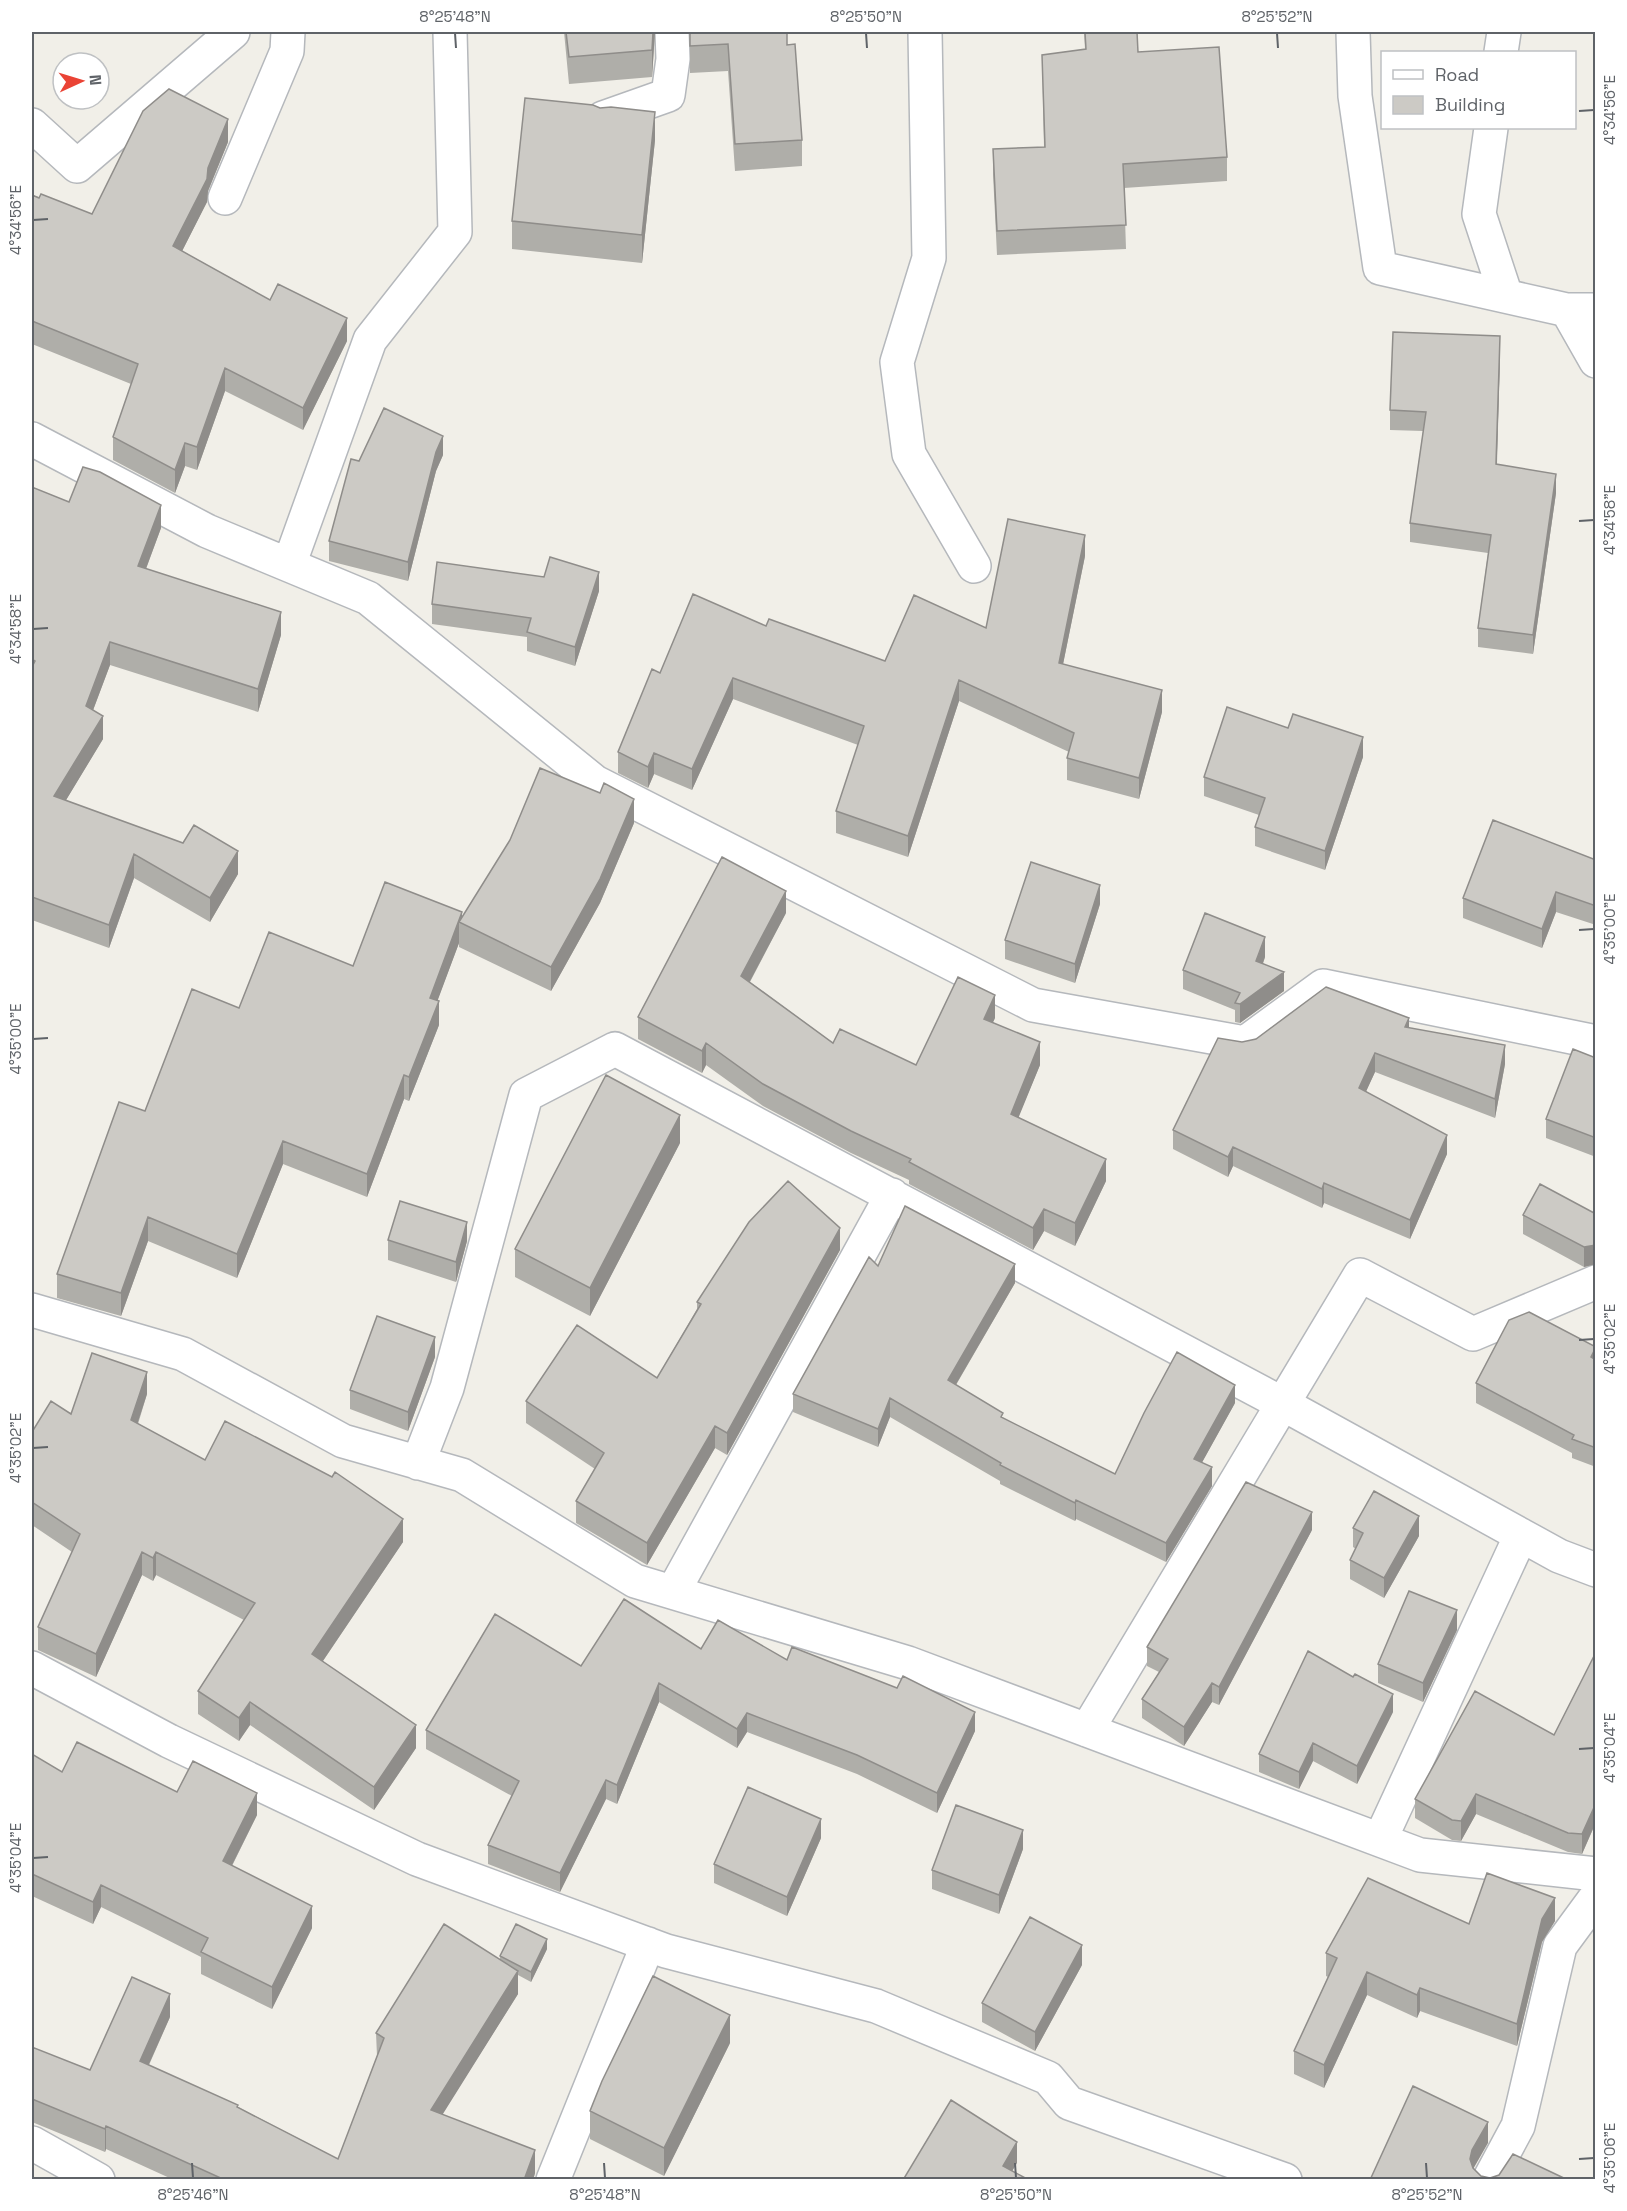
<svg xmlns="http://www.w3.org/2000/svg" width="1627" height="2211" font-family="'Space Grotesk',sans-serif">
  <rect width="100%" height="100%" fill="#f1efe8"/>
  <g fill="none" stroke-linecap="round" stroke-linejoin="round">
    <defs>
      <path id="street" d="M925 32 929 258 897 362 909 454 974 566
        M1353 32 1355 96 1380 268 1567 310H1596
        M1501 52 1504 32
        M603 118 668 95 673 59 672 32
        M32 125 77 166 233 32
        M1491 128 1479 214 1506 296
        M225 198 287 51 288 32
        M1567 310 1596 361
        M32 439 207 531 368 598 595 782 1033 1005 1245 1043 1323 986 1596 1042
        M289 565 370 340 455 232 450 32
        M32 1310 183 1354 343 1441 462 1475 635 1581 908 1663 1420 1855 1596 1874
        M418 1463 447 1388 526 1095 615 1049 1283 1404 1559 1556 1596 1570
        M673 1592 892 1195
        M32 1668 169 1741 417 1859 666 1951 876 2006 1048 2078 1069 2103 1285 2180
        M1087 1730 1360 1275 1473 1334 1596 1282
        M1380 1840 1521 1535
        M32 2143 98 2180
        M553 2180 648 1944
        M1489 2180 1518 2126 1560 1946 1596 1897"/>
    </defs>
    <use href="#street" stroke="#b5b8bc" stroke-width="36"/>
    <use href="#street" stroke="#fff" stroke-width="33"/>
  </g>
  <path fill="#afaea9" d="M564 32H655L652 77 569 84Z
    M690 32 787 45 802 140V166L735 171 728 71 690 73Z
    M1084 32H1137L1138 52 1227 157V181L1124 188 1126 249 997 255 993 174V149L1044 147 1042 55 1085 49Z
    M655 140 642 263 512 249V221Z
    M228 142 208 191 207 202 182 251 270 300 347 341 303 430 225 391 197 470 185 466 175 493 113 460V437L131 384 32 344V195L92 214Z
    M1500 356 1497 464 1556 493 1533 654 1478 647V628L1488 553 1410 542V523L1423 431 1390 430V410Z
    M443 455 436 471 408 581 329 561V541L359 461Z
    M32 487 69 502 161 528 146 569 281 635 258 712 110 665 93 710 103 739 66 800 238 874 210 922 134 878 109 948 32 920Z
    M1085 556 1063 664 1162 712 1139 799 1067 780V758L1069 752 959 701 908 857 836 833V811L858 745 733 699 692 790 654 774 648 788 618 773V752L660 673 766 626 885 661 986 628Z
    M544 577 599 591 575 666 527 651V637L432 624V604Z
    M1288 728 1363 757 1325 870 1255 846V827L1259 815 1204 796V777Z
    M634 823 600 903 551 991 459 947V943L437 1001 439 1025 409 1101 404 1099 367 1197 283 1164 237 1278 148 1241 121 1316 57 1298V1274L145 1111 353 966 462 918Z
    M1596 860V925L1556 912 1542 948 1463 918V898Z
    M1100 904 1075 983 1005 959V940Z
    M786 913 750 982 833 1043 916 1065 995 1018 993 1022 1040 1065 1018 1117 1106 1181 1075 1246 1044 1231 1033 1250 909 1184V1180L851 1153 763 1106 706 1065 702 1073 638 1039V1017Z
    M1265 957 1263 964 1284 991 1240 1023 1235 1022V1010L1183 989V970Z
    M1409 1028 1505 1064 1495 1118 1375 1072 1366 1091 1447 1154 1410 1239 1324 1203 1322 1208 1233 1166 1228 1177 1173 1149V1130L1242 1042Z
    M1596 1058V1157L1546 1138V1119Z
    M680 1143 590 1316 515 1277V1249Z
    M1596 1214V1264L1584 1267 1523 1234V1215Z
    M388 1240 467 1241 456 1282 388 1260Z
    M840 1250 727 1455 715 1448 647 1565 576 1523V1501L595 1469 526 1423V1401L657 1378 697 1309V1302Z
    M878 1266 1015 1283 956 1385 1003 1418 1115 1474 1235 1403 1202 1462 1212 1486 1166 1562 1076 1519 1075 1521 1000 1484V1481L890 1417 878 1447 793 1412V1394Z
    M1596 1347V1467L1572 1458V1453L1476 1403V1383Z
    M435 1357 408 1431 350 1409V1390Z
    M147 1394 138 1424 205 1460 403 1542 323 1661 416 1748 374 1810 250 1725 239 1741 198 1714V1691L244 1620 156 1575 153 1581 142 1575 96 1677 38 1650V1627L72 1552 32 1525V1432L71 1414Z
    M1353 1528 1419 1536 1384 1598 1350 1579V1560L1356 1549 1353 1547Z
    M1312 1530 1219 1705 1212 1702 1184 1746 1142 1718V1699L1159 1672 1147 1666V1647Z
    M1457 1630 1423 1702 1378 1683V1664Z
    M701 1649 787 1660 975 1731 937 1813 857 1774 747 1732 737 1748 659 1702 617 1804 606 1799 560 1892 488 1864V1845L512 1796 426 1749V1730L581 1666Z
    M1596 1652V1822L1582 1854 1568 1852 1476 1814 1461 1841 1452 1840 1415 1818V1799L1554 1735Z
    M1393 1712 1357 1784 1313 1761 1299 1789 1259 1772V1754Z
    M32 1754 62 1772 177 1792 257 1815 232 1866 312 1928 272 2009 201 1974V1957L144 1928 101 1907 93 1924 32 1896Z
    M821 1838 787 1916 714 1883V1864Z
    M1023 1849 999 1914 932 1889V1870Z
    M1555 1921 1542 1942 1517 2046 1420 2011 1417 2018 1367 1995 1324 2088 1294 2074V2051L1328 1977 1326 1976V1953L1469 1924Z
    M547 1949 531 1982 518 1975V1994L442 2114 535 2173 533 2180H174L106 2149 105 2152 32 2122V2049L90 2070 170 2017 149 2065 238 2107 338 2159 377 2056 376 2033 500 1960V1956Z
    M1082 1965 1035 2051 982 2022V2003Z
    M730 2043 664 2176 590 2139V2111Z"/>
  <path fill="#8f8d8a" d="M653 32H655L652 77V50Z
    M655 112V140L642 263V235Z
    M228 119V142L208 191 207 202 173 269V246Z
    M347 318V341L303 430V408Z
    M1500 336V356L1496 483V464Z
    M225 368V391L197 470V447Z
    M443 436V455L436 471 408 581V562L436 452Z
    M185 443V466L175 493V470Z
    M1556 474V493L1533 654V635Z
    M161 505V528L138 590V566Z
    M1085 535V556L1059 684V663Z
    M599 572V591L575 666V647Z
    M281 612V635L258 712V689Z
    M110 642V665L86 729V706Z
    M733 678V699L692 790V769Z
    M959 680V701L908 857V836Z
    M1162 690V712L1139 799V778Z
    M103 716V739L54 820V796Z
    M1363 737V757L1325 870V851Z
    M654 753V774L648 788V767Z
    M634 799V823L600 903 551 991V967Z
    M238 851V874L210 922V898Z
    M134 854V878L109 948V925Z
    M1100 885V904L1075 983V964Z
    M786 891V913L741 998V976Z
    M1556 892V912L1542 948V929Z
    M462 912V924L459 922V943L430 1021V998Z
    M1265 937V957L1256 981V961Z
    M1284 972V991L1240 1023V1004Z
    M995 995V1018L984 1041V1019Z
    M439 1001V1025L409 1101V1077Z
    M1409 1018V1037L1405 1027Z
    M1040 1042V1065L1011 1136V1114Z
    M706 1043V1065L702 1073V1051Z
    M1505 1045V1064L1495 1118V1099Z
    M1375 1053V1072L1359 1107V1088Z
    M404 1075V1099L367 1197V1174Z
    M680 1115V1143L590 1316V1288Z
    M1447 1135V1154L1410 1239V1220Z
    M283 1141V1164L237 1278V1254Z
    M1233 1147V1166L1228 1177V1157Z
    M1106 1159V1181L1075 1246V1223Z
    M1324 1183V1203L1322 1208V1189Z
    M1044 1209V1231L1033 1250V1228Z
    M148 1217V1241L121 1316V1293Z
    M467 1222V1241L456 1282V1262Z
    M840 1228V1250L727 1455V1433Z
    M1596 1245V1264L1584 1267V1247Z
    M1015 1264V1283L948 1398V1380Z
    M435 1337V1357L408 1431V1412Z
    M1596 1348V1367L1591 1357Z
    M147 1372V1394L131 1443V1420Z
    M1235 1385V1403L1194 1477V1459Z
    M890 1398V1417L878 1447V1429Z
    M715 1426V1448L647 1565V1543Z
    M1212 1467V1486L1166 1562V1543Z
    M1076 1500V1519L1075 1521V1503Z
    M1312 1512V1530L1219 1705V1687Z
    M1419 1516V1536L1384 1598V1578Z
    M403 1519V1542L312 1677V1654Z
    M142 1552V1575L96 1677V1654Z
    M156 1552V1575L153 1581V1558Z
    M1457 1610V1630L1423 1702V1683Z
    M659 1683V1702L617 1804V1785Z
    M1212 1683V1702L1184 1746V1727Z
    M1393 1694V1712L1357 1784V1766Z
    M250 1702V1725L239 1741V1718Z
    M975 1712V1731L937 1813V1793Z
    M747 1713V1732L737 1748V1729Z
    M416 1725V1748L374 1810V1787Z
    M1313 1743V1761L1299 1789V1772Z
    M606 1780V1799L560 1892V1873Z
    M257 1793V1815L223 1883V1861Z
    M1476 1794V1814L1461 1841V1821Z
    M1596 1803V1822L1582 1854V1834Z
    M821 1819V1838L787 1916V1897Z
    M1023 1830V1849L999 1914V1895Z
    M101 1885V1907L93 1924V1902Z
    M1555 1898V1921L1542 1942 1517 2046V2024L1542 1919Z
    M312 1906V1928L272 2009V1987Z
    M547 1939V1949L531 1982V1972Z
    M1082 1945V1965L1035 2051V2032Z
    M518 1971V1994L431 2133V2110Z
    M1367 1972V1995L1324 2088V2065Z
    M1420 1988V2011L1417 2018V1995Z
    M170 1994V2017L140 2084V2061Z
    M730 2015V2043L664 2176V2148Z
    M1488 2122V2143L1472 2171 1470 2159 1472 2150Z
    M106 2126V2149L105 2152V2129Z
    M1017 2142V2163L1007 2180 1003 2166Z
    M535 2150V2173L533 2180H524Z"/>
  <path fill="#cccac5" stroke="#8f8d8a" stroke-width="1.5" d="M566 32H653L652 50 569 57Z
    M690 32H787V45L795 44 802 140 735 144 728 44 690 46Z
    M1085 32H1137L1138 52 1219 47 1227 157 1123 164 1126 225 997 231 993 149 1045 147 1042 55 1086 49Z
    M169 89 228 119 208 168 207 179 173 246 270 300 278 284 347 318 303 408 225 368 197 447 185 443 175 470 113 437 138 364 32 321V195L39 198 41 194 92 214 143 111Z
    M525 98 593 105 600 108 611 107 655 112 642 235 512 221Z
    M1393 332 1500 336 1496 464 1556 474 1533 635 1478 628 1491 535 1410 523 1426 412 1390 410Z
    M384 408 443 436 436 452 408 562 329 541 351 459 359 461Z
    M83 467 100 472 161 505 138 566 281 612 258 689 110 642 86 706 103 716 54 796 183 843 194 825 238 851 210 898 134 854 109 925 32 897V667L35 661 32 659V487L69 502Z
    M1008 519 1085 535 1059 663 1162 690 1139 778 1067 758 1074 733 959 680 908 836 836 811 864 726 733 678 692 769 654 753 648 767 618 752 652 669 660 673 693 594 766 626 769 619 885 661 914 595 986 628Z
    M550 557 599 572 575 647 527 632 531 618 432 604 437 562 544 577Z
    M1227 707 1288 728 1293 714 1363 737 1325 851 1255 827 1265 798 1204 777Z
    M540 768 600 793 604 783 634 799 600 879 551 967 459 922 510 840Z
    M1493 820 1596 860V906L1556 892 1542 929 1463 898Z
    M722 857 786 891 741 976 833 1043 840 1029 916 1065 958 977 995 995 984 1019 1040 1042 1011 1114 1106 1159 1075 1223 1044 1209 1033 1228 909 1162 911 1159 851 1131 763 1084 706 1043 702 1051 638 1017Z
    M1031 862 1100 885 1075 964 1005 940Z
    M385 882 462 912 430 998 439 1001 409 1077 404 1075 367 1174 283 1141 237 1254 148 1217 121 1293 57 1274 119 1102 145 1111 192 989 239 1008 269 932 353 966Z
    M1205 913 1265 937 1256 961 1284 972 1240 1004 1235 1003 1240 993 1183 970Z
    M1326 987 1409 1018 1405 1027 1505 1045 1495 1099 1375 1053 1359 1088 1447 1135 1410 1220 1324 1183 1322 1189 1233 1147 1228 1157 1173 1130 1218 1038 1242 1042 1256 1039Z
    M1573 1049 1596 1058V1138L1546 1119Z
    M606 1075 680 1115 590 1288 515 1249Z
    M788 1181 840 1228 727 1433 715 1426 647 1543 576 1501 604 1453 526 1401 577 1325 657 1378 701 1304 697 1302 749 1222Z
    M1540 1184 1596 1214V1245L1584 1247 1523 1215Z
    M400 1201 467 1222 456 1262 388 1240Z
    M905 1206 1015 1264 948 1380 1003 1413 1001 1417 1115 1474 1144 1413 1177 1352 1235 1385 1194 1459 1212 1467 1166 1543 1076 1500 1075 1503 1000 1465 1001 1463 890 1398 878 1429 793 1394 869 1257 878 1266Z
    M1529 1312 1596 1347 1591 1357 1596 1360V1448L1572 1439 1574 1435 1476 1383 1509 1320Z
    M377 1316 435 1337 408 1412 350 1390Z
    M92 1353 147 1372 131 1420 205 1460 225 1421 332 1477 335 1472 403 1519 312 1654 416 1725 374 1787 250 1702 239 1718 198 1691 255 1603 156 1552 153 1558 142 1552 96 1654 38 1627 80 1534 32 1502V1432L51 1401 71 1414Z
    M1246 1482 1312 1512 1219 1687 1212 1683 1184 1727 1142 1699 1168 1659 1147 1647Z
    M1374 1491 1419 1516 1384 1578 1350 1560 1363 1533 1353 1528Z
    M1409 1591 1457 1610 1423 1683 1378 1664Z
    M624 1599 701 1649 718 1620 787 1660 792 1647 897 1688 903 1676 975 1712 937 1793 857 1755 747 1713 737 1729 659 1683 617 1785 606 1780 560 1873 488 1845 519 1781 426 1730 495 1614 581 1666Z
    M1308 1651 1353 1677 1355 1674 1393 1694 1357 1766 1313 1743 1299 1772 1259 1754Z
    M1596 1652V1803L1582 1834 1568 1833 1476 1794 1461 1821 1452 1820 1415 1799 1475 1691 1554 1735Z
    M77 1742 177 1792 193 1761 257 1793 223 1861 312 1906 272 1987 201 1952 208 1938 144 1906 101 1885 93 1902 32 1874V1859L33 1856 32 1855V1754L62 1772Z
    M748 1787 821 1819 787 1897 714 1864Z
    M956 1805 1023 1830 999 1895 932 1870Z
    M1487 1873 1555 1898 1542 1919 1517 2024 1420 1988 1417 1995 1367 1972 1324 2065 1294 2051 1337 1958 1326 1953 1368 1878 1469 1924Z
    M1030 1917 1082 1945 1035 2032 982 2003Z
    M444 1924 518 1971 431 2110 535 2150 524 2180H225L106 2126 105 2129 32 2099V2047L90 2070 132 1977 170 1994 140 2061 238 2105 237 2107 338 2159 384 2038 376 2033Z
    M516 1924 547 1939 531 1972 500 1956Z
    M653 1976 730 2015 664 2148 590 2111 602 2081Z
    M1413 2086 1488 2122 1472 2150 1470 2159 1473 2168 1481 2176 1490 2178 1499 2175 1513 2154 1568 2180H1370Z
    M951 2100 1017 2142 1003 2166 1029 2180H903Z"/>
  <path fill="none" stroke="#5f6368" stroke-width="2" d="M455 33 456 48M866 33 867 48M1277 33 1278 48M1579 111 1594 110M33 220 48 219M1579 521 1594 520M33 629 48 628M1579 930 1594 929M33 1039 48 1038M1579 1340 1594 1339M33 1448 48 1447M1579 1749 1594 1748M33 1858 48 1857M1579 2159 1594 2158M192 2163 193 2178M604 2163 605 2178M1015 2163 1016 2178M1426 2163 1427 2178"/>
  <rect width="1627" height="2211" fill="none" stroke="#ffffff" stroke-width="66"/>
  <rect x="1381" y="51" width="195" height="78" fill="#ffffff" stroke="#bfc1c3" stroke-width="1.5"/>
  <rect x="1393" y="70" width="30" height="9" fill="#ffffff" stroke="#bfc1c3" stroke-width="1.5"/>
  <text x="1435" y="81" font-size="18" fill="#5f6368">Road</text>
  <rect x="1393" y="96" width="30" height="18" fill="#cccac5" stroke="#bfc1c3" stroke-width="1.5"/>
  <text x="1435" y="111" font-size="18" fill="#5f6368">Building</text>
  <g transform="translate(81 81) rotate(86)"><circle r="28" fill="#ffffff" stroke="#bfc1c3" stroke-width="1.5"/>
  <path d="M0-4.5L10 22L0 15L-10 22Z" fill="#ea4335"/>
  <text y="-9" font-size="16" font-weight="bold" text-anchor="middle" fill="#5f6368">N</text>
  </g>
  <rect x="33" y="33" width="1561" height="2145" fill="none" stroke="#5f6368" stroke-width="2"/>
  <g font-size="15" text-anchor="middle" fill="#5f6368">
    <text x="455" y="22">8°25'48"N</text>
    <text x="866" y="22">8°25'50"N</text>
    <text x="1277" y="22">8°25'52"N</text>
    <text transform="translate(1610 110) rotate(-90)" y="5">4°34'56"E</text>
    <text transform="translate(16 220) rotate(-90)" y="5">4°34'56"E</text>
    <text transform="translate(1610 520) rotate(-90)" y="5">4°34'58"E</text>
    <text transform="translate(16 629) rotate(-90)" y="5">4°34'58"E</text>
    <text transform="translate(1610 929) rotate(-90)" y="5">4°35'00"E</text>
    <text transform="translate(16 1039) rotate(-90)" y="5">4°35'00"E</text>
    <text transform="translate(1610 1339) rotate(-90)" y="5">4°35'02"E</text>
    <text transform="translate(16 1448) rotate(-90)" y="5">4°35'02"E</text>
    <text transform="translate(1610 1748) rotate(-90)" y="5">4°35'04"E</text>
    <text transform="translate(16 1858) rotate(-90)" y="5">4°35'04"E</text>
    <text transform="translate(1610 2158) rotate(-90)" y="5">4°35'06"E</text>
    <text x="193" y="2200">8°25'46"N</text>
    <text x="605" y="2200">8°25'48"N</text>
    <text x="1016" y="2200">8°25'50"N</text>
    <text x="1427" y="2200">8°25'52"N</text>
  </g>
</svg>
